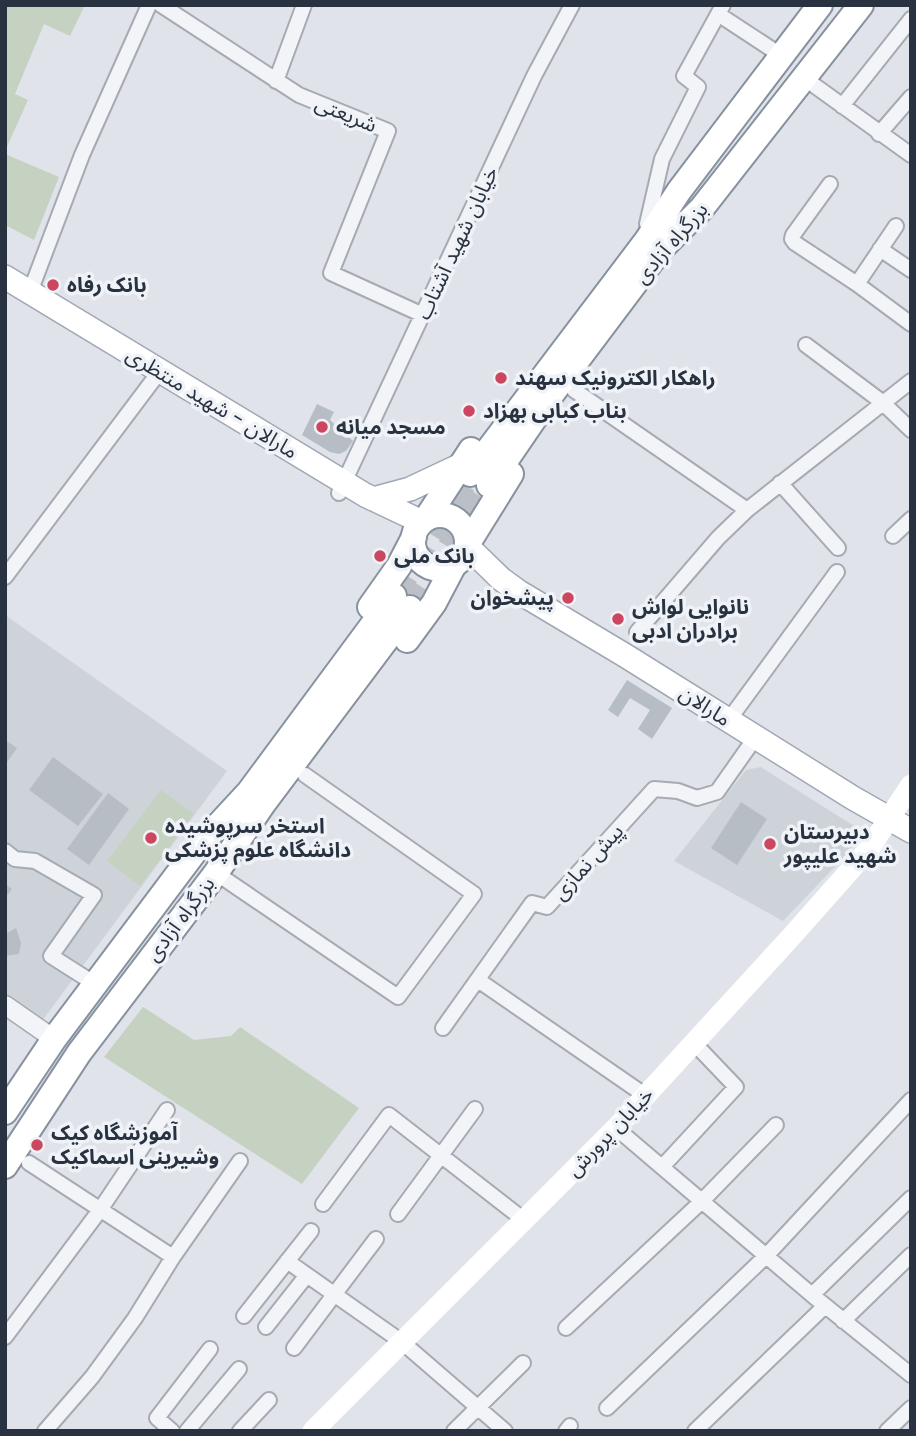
<svg xmlns="http://www.w3.org/2000/svg" width="916" height="1436" font-family="Poppins,'Noto Sans Arabic',sans-serif">
  <rect width="100%" height="100%" fill="#e0e3e9"/>
  <path fill="#ced3da" d="M5 615 227 771 42 1021 5 996Z
    M761 767 854 826 855 839 851 850 783 921 674 861 746 770Z"/>
  <path fill="#c6d2c1" d="M5 5H85L70 36 44 24 15 94 28 100 5 151Z
    M5 154 59 177 34 240 5 225Z
    M161 790 194 814 140 886 107 861Z
    M143 1007 194 1040 231 1036 240 1027 359 1108 302 1184 104 1057Z"/>
  <path fill="#b7bdc5" d="M317 404 334 412 330 420 353 441 346 451 339 454 330 452 302 435Z
    M627 680 672 708 652 739 638 729 650 710 630 698 618 717 608 710Z
    M5 740 17 748 5 765Z
    M53 757 103 794 78 826 29 790Z
    M108 793 129 809 89 865 67 849Z
    M741 802 767 819 737 865 711 848Z
    M5 884 12 889 5 898Z
    M16 928 21 943 19 954 5 956V934Z"/>
  <g fill="none" stroke-linecap="round" stroke-linejoin="round">
    <path stroke="#bbc0c7" stroke-width="24" stroke-dasharray="24 12" stroke-linecap="butt" d="M394 596 470 474
      M410 608 489 485"/>
    <defs>
      <path id="minor" d="M161 5 299 95 388 131 331 273 423 315
        M718 14 782 56
        M804 78 911 155
        M276 81 304 5
        M842 106 911 19
        M879 134 911 97
        M830 184 793 235 792 239 795 243 857 284 911 324
        M647 224 662 159 698 87 684 76 723 5
        M880 249 911 270
        M857 284 896 226
        M30 292 82 155 149 5
        M806 345 882 402 911 430
        M574 390 747 510
        M780 483 838 548
        M339 493 534 76 572 5
        M893 536 911 519
        M5 577 160 371
        M637 632 718 538 747 510 911 381
        M728 721 837 572
        M5 851 15 859 35 861 94 895 51 956 95 984
        M216 873 398 997 474 894 305 775
        M478 980 646 1096
        M443 1028 532 903 547 907 654 789 678 791 697 798 717 792 755 738
        M616 1128 812 1295 911 1375
        M29 1163 173 1257
        M662 1167 736 1087 694 1043
        M323 1204 389 1115 524 1220
        M398 1214 475 1109
        M287 1261 402 1342 505 1431
        M812 1295 911 1198
        M244 1316 311 1231
        M843 1321 911 1255
        M266 1327 307 1275
        M566 1328 701 1202 776 1125
        M5 1337 100 1210 167 1110
        M294 1348 376 1239
        M607 1408 766 1256 911 1100
        M45 1431 92 1377 135 1318 173 1257 240 1161
        M172 1431 157 1418 210 1349
        M187 1431 239 1369
        M240 1431 269 1400
        M454 1431 523 1363
        M566 1431 570 1426
        M695 1431 825 1306
        M887 1431 911 1408"/>
      <path id="tertiary" d="M5 1005 54 1039"/>
      <path id="primary" d="M5 277 365 495 422 522
        M373 499 410 489 459 466
        M467 546 501 579 519 592 626 656 853 798 911 831"/>
      <path id="trunk" d="M470 474 647 240 679 191 820 5
        M489 485 545 403 660 250 702 208 861 5
        M413 542a27 27 0 1 1 54 0a27 27 0 1 1-54 0Z
        M426 519 471 450
        M467 545 511 474
        M370 607 399 566 414 537
        M407 640 434 603 454 565
        M5 1112 54 1039 199 846 249 792 394 596
        M5 1166 79 1053 216 873 263 804 410 608"/>
    </defs>
    <use href="#minor" stroke="#a5aab3" stroke-width="18"/>
    <use href="#tertiary" stroke="#a5aab3" stroke-width="21"/>
    <use href="#primary" stroke="#9fa8b4" stroke-width="26"/>
    <use href="#trunk" stroke="#87919f" stroke-width="28"/>
    <use href="#minor" stroke="#f2f4f7" stroke-width="14"/>
    <use href="#tertiary" stroke="#f2f4f7" stroke-width="18"/>
    <path stroke="#fff" stroke-width="21" d="M313 1431 616 1128 791 937 869 849 911 785"/>
    <use href="#primary" stroke="#fff" stroke-width="23"/>
    <use href="#trunk" stroke="#fff" stroke-width="24"/>
  </g>
  <g fill="#cc465f" stroke="#eff2f6" stroke-width="2.5">
    <circle cx="53" cy="285" r="7"/>
    <circle cx="501" cy="378" r="7"/>
    <circle cx="469" cy="411" r="7"/>
    <circle cx="322" cy="427" r="7"/>
    <circle cx="380" cy="556" r="7"/>
    <circle cx="568" cy="598" r="7"/>
    <circle cx="618" cy="619" r="7"/>
    <circle cx="151" cy="838" r="7"/>
    <circle cx="770" cy="844" r="7"/>
    <circle cx="37" cy="1145" r="7"/>
  </g>
  <g text-anchor="middle" stroke-width="7" stroke-linejoin="round" paint-order="stroke">
    <g font-size="21" fill="#293240" stroke="#eff2f6">
      <text transform="translate(346 114) rotate(22)" y="7">شریعتی</text>
      <text transform="translate(457 243) rotate(-65)" y="7">خیابان شهید آشتاب</text>
      <text transform="translate(671 243) rotate(-49)" y="7">بزرگراه آزادی</text>
      <text transform="translate(212 403) rotate(31)" y="7">مارالان - شهید منتظری</text>
      <text transform="translate(705 706) rotate(33)" y="7">مارالان</text>
      <text transform="translate(588 862) rotate(-48)" y="7">پیش نمازی</text>
      <text transform="translate(180 919) rotate(-53)" y="7">بزرگراه آزادی</text>
      <text transform="translate(610 1132) rotate(-46)" y="7">خیابان پرورش</text>
    </g>
    <g font-size="21" font-weight="bold" fill="#293240" stroke="#eff2f6" text-anchor="start">
      <text x="67" y="292">بانک رفاه</text>
      <text x="515" y="385">راهکار الکترونیک سهند</text>
      <text x="483" y="418">بناب کبابی بهزاد</text>
      <text x="336" y="434">مسجد میانه</text>
      <text x="394" y="563">بانک ملی</text>
      <text x="554" y="605" text-anchor="end">پیشخوان</text>
      <text x="632" y="614">نانوایی لواش<tspan x="632" dy="24">برادران ادبی</tspan></text>
      <text x="165" y="833">استخر سرپوشیده<tspan x="165" dy="24">دانشگاه علوم پزشکی</tspan></text>
      <text x="784" y="839">دبیرستان<tspan x="784" dy="24">شهید علیپور</tspan></text>
      <text x="51" y="1140">آموزشگاه کیک<tspan x="51" dy="24">وشیرینی اسماکیک</tspan></text>
    </g>
  </g>
  <rect width="916" height="1436" fill="none" stroke="#293240" stroke-width="14"/>
</svg>
